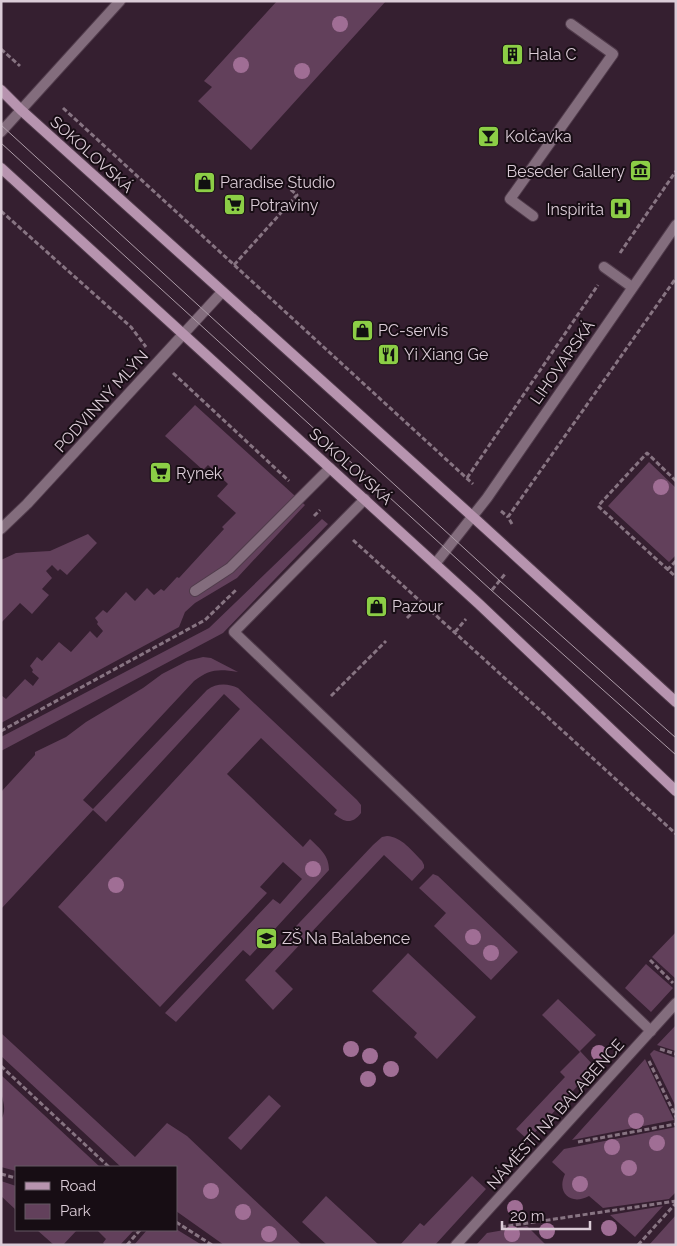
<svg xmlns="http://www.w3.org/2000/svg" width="677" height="1246" font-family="Raleway,sans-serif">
  <rect width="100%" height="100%" fill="#351f30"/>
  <path fill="#62405b" d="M277 1H386L251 150 198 101 212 87 204 81Z
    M195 405 305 505 237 578 195 603 185 612 179 627 1 723V695L6 699 25 679 33 686 39 678 32 672 33 670 30 666 37 657 42 661 59 642 71 652 90 631 97 638 103 631 97 624 98 622 95 618 103 610 107 613 126 592 135 601 147 588 154 595 161 589 164 591 177 577 179 578 224 529 222 527 236 513 217 496 228 484 208 465 203 470 165 436Z
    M649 462 676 488V555L669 562 608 506Z
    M322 519 328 524 223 633 1 751V737L209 628Z
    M88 534 97 543 67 575 60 569 58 571 52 565 46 571 52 578 42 589 49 595 32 614 20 603 1 623V560L16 553 50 551Z
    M203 657 211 658 238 672C218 669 210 669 194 681L83 800 93 809 207 690C216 683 228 683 238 688L357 800 361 805V813C352 825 344 822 334 814L337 810 261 738 227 774 303 847 310 839C320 849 329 855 329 870L250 956 243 950 176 1022 165 1013 273 899 280 904 302 879 283 862 260 887 267 893 160 1007 58 907 240 709 224 694 106 822 93 810 1 909V792L35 755V752L66 737 86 722 143 688 162 674 187 661Z
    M387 836C402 837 412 851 422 861L424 865V868L412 881 384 855 275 971 293 989 273 1010 245 980 373 845 382 837Z
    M433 874 438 876 518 952 491 980 434 926 446 913 419 888Z
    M676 932V979L652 957Z
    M408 953 476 1017 437 1059 414 1037 417 1033 372 991Z
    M646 964 673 988 651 1012 625 988Z
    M558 999 596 1035 580 1051 595 1067 528 1140 516 1129 565 1077 560 1072 580 1052 542 1015Z
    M676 1025V1051L657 1045Z
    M1 1033 135 1157 167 1123 187 1136 302 1245H224L176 1211V1167H121L1 1056Z
    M654 1050 676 1058V1107L650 1054Z
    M645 1059 674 1120 572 1140Z
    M1 1075 100 1167H16V1171L1 1167V1120C7 1109 3 1102 1 1092 0 1087 1 1080 1 1075Z
    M269 1095 281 1106 241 1150 228 1138Z
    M676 1127V1192L669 1199 603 1208 589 1196C571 1206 556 1193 565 1174L552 1162 564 1149Z
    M472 1176 486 1189 435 1245H400L420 1223 424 1226Z
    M1 1181 16 1186V1210L1 1196Z
    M326 1196 379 1245H327L302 1222Z
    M663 1206 635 1237 610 1215Z
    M676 1215V1245H649Z
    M527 1226 546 1245H476L487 1233Z
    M176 1229 202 1245H134L147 1230Z
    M37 1230H77L63 1245H54Z
    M97 1230H134L120 1245H105L103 1243 106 1239Z"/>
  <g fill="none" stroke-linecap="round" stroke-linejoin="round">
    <defs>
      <path id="lane" d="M533 216 510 199 613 54 571 24
        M604 267 632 287
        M365 499 234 632 651 1031
        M195 591 230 568 330 468"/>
      <path id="street" d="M1 132 120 1
        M1 529 27 504 222 292
        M435 564 487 498 676 225
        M456 1245 676 1003"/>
      <path id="secondary" d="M1 90 21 110 473 517 676 702
        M1 168 479 604 676 791"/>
    </defs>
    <use href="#lane" stroke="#503b4b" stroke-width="12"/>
    <use href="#street" stroke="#503b4b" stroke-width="12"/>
    <use href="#secondary" stroke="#503b4b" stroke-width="12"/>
    <path stroke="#877482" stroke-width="3" stroke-dasharray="5 2.5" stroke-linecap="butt" d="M1 49 20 66
      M63 108 473 484
      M1 211 131 327 146 347
      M620 253 676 171
      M234 265 297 195 289 188 296 181
      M173 373 289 481
      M467 478 598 285
      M676 481 647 453 598 506 676 577
      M501 511 508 517
      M314 516 320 510
      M512 524 508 517 676 278
      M353 540 676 834
      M667 570 676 561
      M492 590 505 574
      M407 618 422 603
      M455 632 466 619
      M331 696 386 641
      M1 731 205 620 237 589
      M650 960 673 983
      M660 1049 676 1054
      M649 1061 676 1117
      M1 1066 109 1167
      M578 1142 676 1124
      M1 1174 16 1178
      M176 1222 212 1245
      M501 1227 676 1201
      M127 1245 140 1230
      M638 1245 676 1203"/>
    <use href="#lane" stroke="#836d7d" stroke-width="10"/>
    <use href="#street" stroke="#836d7d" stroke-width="10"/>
    <use href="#secondary" stroke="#b794af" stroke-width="10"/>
    <path stroke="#ac9ba7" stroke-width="1" d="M1 125 500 581 676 738
      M1 143 491 590 676 755"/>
  </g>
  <g fill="#a06e95">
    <circle cx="340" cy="24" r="8"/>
    <circle cx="241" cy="65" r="8"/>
    <circle cx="302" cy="71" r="8"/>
    <circle cx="661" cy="487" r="8"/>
    <circle cx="313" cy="869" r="8"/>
    <circle cx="116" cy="885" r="8"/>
    <circle cx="473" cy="937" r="8"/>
    <circle cx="491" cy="953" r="8"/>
    <circle cx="351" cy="1049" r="8"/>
    <circle cx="599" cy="1053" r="8"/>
    <circle cx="370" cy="1056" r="8"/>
    <circle cx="391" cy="1069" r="8"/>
    <circle cx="368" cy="1079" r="8"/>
    <circle cx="636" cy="1121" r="8"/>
    <circle cx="657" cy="1143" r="8"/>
    <circle cx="612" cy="1147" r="8"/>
    <circle cx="629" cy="1168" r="8"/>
    <circle cx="580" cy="1184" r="8"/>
    <circle cx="211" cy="1191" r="8"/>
    <circle cx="515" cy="1208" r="8"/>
    <circle cx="243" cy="1212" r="8"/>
    <circle cx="609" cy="1228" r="8"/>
    <circle cx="547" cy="1231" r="8"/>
    <circle cx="269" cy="1234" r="8"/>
    <circle cx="512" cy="1234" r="8"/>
  </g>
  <defs>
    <symbol id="building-square" viewBox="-11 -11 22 22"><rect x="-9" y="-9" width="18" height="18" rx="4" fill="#8cce46" stroke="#170d14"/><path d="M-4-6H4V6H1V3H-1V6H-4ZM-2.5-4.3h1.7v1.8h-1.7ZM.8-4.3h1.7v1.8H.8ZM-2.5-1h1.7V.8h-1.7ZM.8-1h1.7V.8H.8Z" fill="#111"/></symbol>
    <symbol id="bar-square" viewBox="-11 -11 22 22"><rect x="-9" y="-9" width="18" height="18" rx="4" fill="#8cce46" stroke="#170d14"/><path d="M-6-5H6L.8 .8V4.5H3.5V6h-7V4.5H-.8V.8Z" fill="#111"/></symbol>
    <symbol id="museum-square" viewBox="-11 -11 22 22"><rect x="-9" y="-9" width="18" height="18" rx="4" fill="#8cce46" stroke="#170d14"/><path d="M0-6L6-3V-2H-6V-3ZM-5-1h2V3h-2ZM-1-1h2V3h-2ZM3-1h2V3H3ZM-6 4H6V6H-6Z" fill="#111"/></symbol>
    <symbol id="shop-square" viewBox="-11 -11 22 22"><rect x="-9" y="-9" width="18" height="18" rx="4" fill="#8cce46" stroke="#170d14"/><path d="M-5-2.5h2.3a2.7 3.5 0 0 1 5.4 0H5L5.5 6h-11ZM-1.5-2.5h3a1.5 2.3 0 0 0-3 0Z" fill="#111"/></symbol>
    <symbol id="supermarket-square" viewBox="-11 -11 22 22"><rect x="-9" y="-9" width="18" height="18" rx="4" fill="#8cce46" stroke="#170d14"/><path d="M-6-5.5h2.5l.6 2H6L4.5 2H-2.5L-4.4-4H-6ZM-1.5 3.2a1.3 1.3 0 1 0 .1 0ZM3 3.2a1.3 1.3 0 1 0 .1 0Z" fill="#111"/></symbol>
    <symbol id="hospital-square" viewBox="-11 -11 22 22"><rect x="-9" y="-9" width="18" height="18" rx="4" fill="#8cce46" stroke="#170d14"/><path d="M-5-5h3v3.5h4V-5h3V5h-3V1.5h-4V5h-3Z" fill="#111"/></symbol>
    <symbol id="restaurant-square" viewBox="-11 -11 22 22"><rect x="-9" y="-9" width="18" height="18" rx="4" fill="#8cce46" stroke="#170d14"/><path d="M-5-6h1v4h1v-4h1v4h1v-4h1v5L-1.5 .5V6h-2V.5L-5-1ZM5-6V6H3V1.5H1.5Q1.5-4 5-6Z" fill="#111"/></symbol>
    <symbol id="school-square" viewBox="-11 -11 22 22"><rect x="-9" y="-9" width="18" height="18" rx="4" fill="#8cce46" stroke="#170d14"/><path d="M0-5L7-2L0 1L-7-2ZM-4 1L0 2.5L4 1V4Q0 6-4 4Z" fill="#111"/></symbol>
  </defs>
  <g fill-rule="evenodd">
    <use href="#building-square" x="500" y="42" width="25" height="25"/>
    <use href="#bar-square" x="476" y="124" width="25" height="25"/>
    <use href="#museum-square" x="628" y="158" width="25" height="25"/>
    <use href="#shop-square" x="192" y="170" width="25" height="25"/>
    <use href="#supermarket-square" x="222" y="192" width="25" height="25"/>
    <use href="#hospital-square" x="608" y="196" width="25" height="25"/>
    <use href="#shop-square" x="350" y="318" width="25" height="25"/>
    <use href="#restaurant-square" x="376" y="342" width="25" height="25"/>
    <use href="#supermarket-square" x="148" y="460" width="25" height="25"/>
    <use href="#shop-square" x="364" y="594" width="25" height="25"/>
    <use href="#school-square" x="254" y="926" width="25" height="25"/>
  </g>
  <g text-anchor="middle" stroke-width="4" stroke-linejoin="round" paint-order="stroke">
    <g font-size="16" fill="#dbccd7" stroke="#170d14" text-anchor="start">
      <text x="528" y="60">Hala C</text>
      <text x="505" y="142">Kolčavka</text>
      <text x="625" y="177" text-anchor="end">Beseder Gallery</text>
      <text x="220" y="188">Paradise Studio</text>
      <text x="250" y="211">Potraviny</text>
      <text x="604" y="215" text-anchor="end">Inspirita</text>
      <text x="378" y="336">PC-servis</text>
      <text x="404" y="360">Yi Xiang Ge</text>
      <text x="176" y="479">Rynek</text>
      <text x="392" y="612">Pazour</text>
      <text x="282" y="944">ZŠ Na Balabence</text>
    </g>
    <g font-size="16" fill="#dbccd7" stroke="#170d14">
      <text transform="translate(92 154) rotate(42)" y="6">SOKOLOVSKÁ</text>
      <text transform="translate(562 362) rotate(-55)" y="6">LIHOVARSKÁ</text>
      <text transform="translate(101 401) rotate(-48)" y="6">PODVINNÝ MLÝN</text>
      <text transform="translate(351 466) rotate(42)" y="6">SOKOLOVSKÁ</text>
      <text transform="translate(555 1114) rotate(-48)" y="6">NÁMĚSTÍ NA BALABENCE</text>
    </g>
  </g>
  <rect width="677" height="1246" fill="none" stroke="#dbccd7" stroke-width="5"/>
  <rect x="15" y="1166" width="162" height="65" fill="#170d14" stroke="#655962"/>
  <rect x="25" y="1182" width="25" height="8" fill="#b794af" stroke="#655962"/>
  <text x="60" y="1191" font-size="15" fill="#dbccd7">Road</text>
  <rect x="25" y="1204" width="25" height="15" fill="#62405b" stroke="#655962"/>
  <text x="60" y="1216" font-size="15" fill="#dbccd7">Park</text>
  <path d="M502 1221v8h88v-8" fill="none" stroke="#dbccd7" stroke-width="2.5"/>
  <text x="510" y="1221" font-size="15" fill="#dbccd7" stroke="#170d14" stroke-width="4" paint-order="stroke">20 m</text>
</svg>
